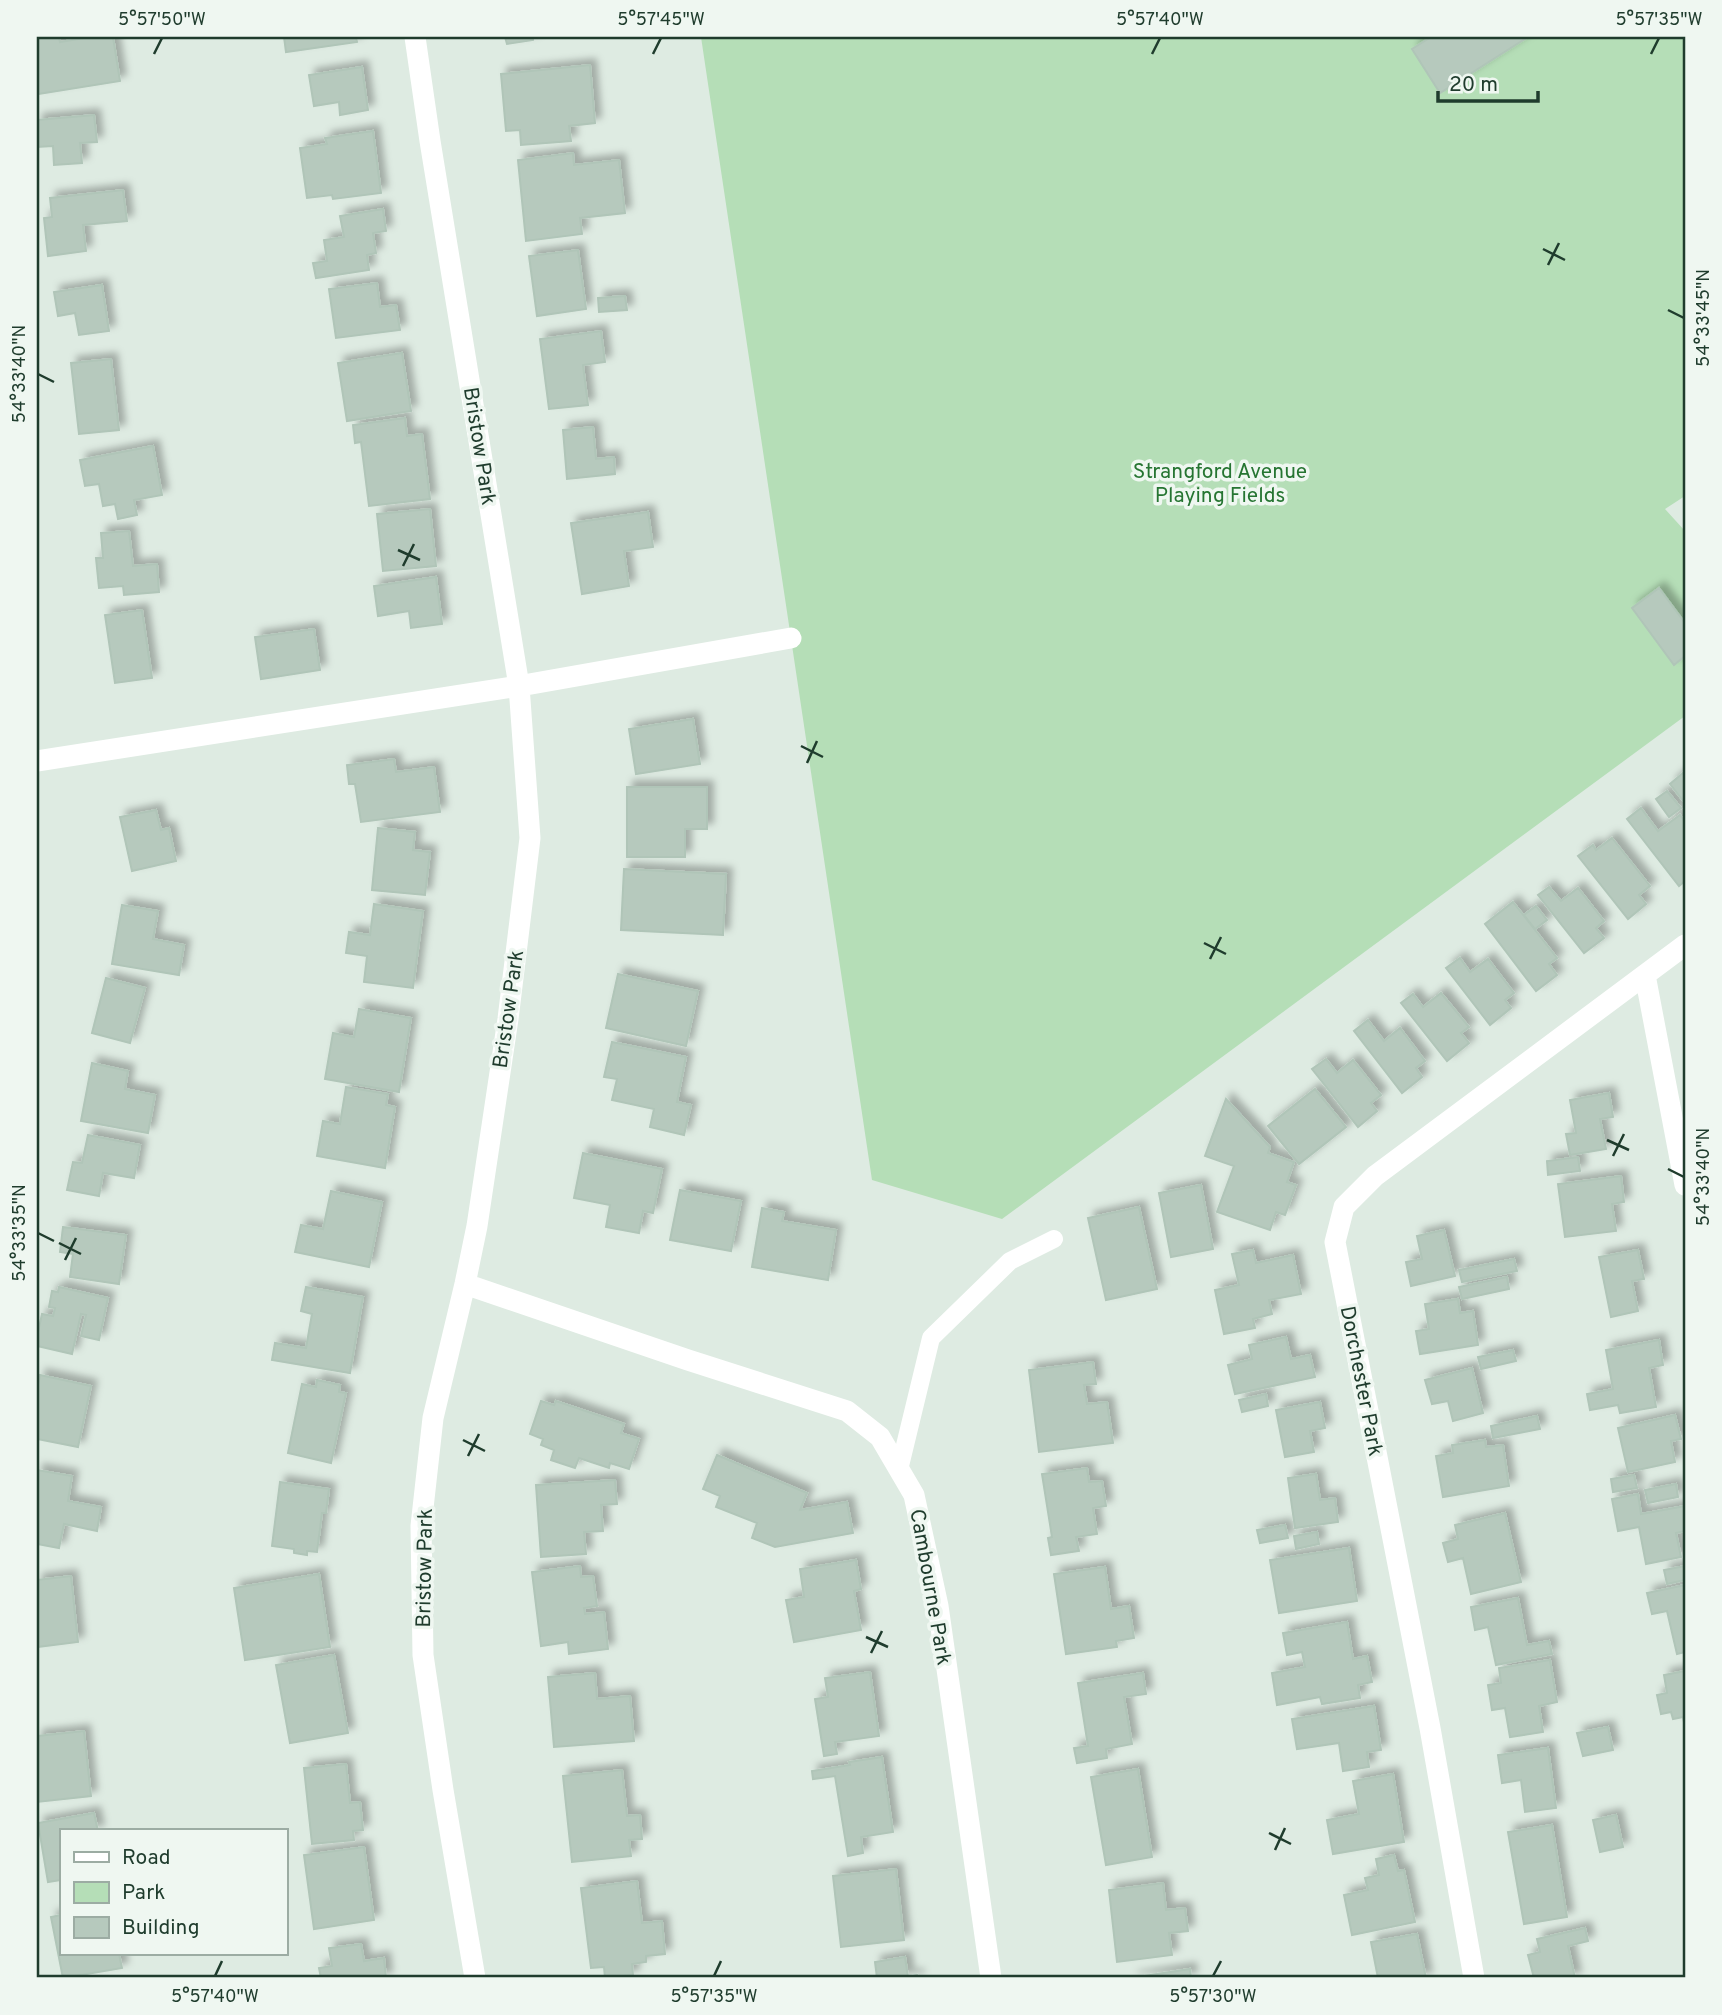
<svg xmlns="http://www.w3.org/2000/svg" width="1722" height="2015" font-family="Overpass,sans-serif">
  <defs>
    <filter id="shadow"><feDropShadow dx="6" dy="-6" stdDeviation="3.5" flood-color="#0004"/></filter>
  </defs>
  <rect width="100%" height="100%" fill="#deebe2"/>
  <path fill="#b5deb7" d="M701 37H1685V496L1665 509 1685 531V716L1002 1219 872 1180Z"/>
  <path fill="#b6c9bd" stroke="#b0c5b8" stroke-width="2" filter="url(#shadow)" d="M37 37H59L60 42 90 37H113L120 81 38 94Z
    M284 37H356L357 42 286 52Z
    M505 37H533V40L507 44Z
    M1431 37H1528L1440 93 1412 49Z
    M590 65 595 123 569 126 571 141 521 145 520 130 506 131 501 74Z
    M362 67 368 110 340 115 339 102 314 106 309 75Z
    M94 115 97 142 80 143 82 163 54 165 53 146 37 147V120Z
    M373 131 381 193 333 199 332 195 307 198 300 148 327 144 325 138Z
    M573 153 574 165 619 160 625 213 580 218 582 234 526 241 518 160Z
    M123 190 127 221 83 225 86 251 48 256 44 218 52 217 50 198Z
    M383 209 386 231 373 233 376 253 367 255 369 270 316 278 313 263 327 261 324 240 344 237 340 216Z
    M578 250 586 309 537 316 529 256Z
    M377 283 380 307 396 305 400 330 336 338 329 289Z
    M102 285 109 331 79 335 75 313 58 316 54 292Z
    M625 296 627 310 599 312 598 298Z
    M601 331 605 362 583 365 588 405 549 409 540 339Z
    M402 353 411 411 347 421 338 363Z
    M111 359 119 430 79 434 71 363Z
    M405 418 407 436 422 434 430 499 369 506 361 442 355 443 353 425Z
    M593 427 596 459 614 457 615 474 567 479 563 430Z
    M153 446 162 495 134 500 137 515 118 519 115 504 103 506 99 484 85 486 80 460Z
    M430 509 436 566 383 571 377 514Z
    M648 512 653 547 624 551 629 586 582 594 571 523Z
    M129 531 133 566 157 564 159 592 124 595 123 586 99 588 96 558H103L101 533Z
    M436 577 442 624 411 628 409 611 378 616 374 586Z
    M1659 588 1685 623V656L1674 665 1632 608Z
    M142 610 152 678 115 683 105 615Z
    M314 629 320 670 261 679 255 637Z
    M693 719 700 764 636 774 629 729Z
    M394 759 396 772 434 767 440 812 361 822 355 784H349L347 765Z
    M1683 773 1685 776V803L1670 784Z
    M627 787H707V829H685V857H627Z
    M1667 791 1681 808 1669 817 1656 799Z
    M1641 808 1658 831 1680 815 1685 822V881L1679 886 1627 819Z
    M156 810 161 830 169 828 176 861 132 871 120 817Z
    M378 828 415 832 413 850 430 852 425 895 372 890Z
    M1612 838 1650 886 1639 895 1646 904 1628 919 1578 856 1593 845 1596 850Z
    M624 869 726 874 723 935 621 930Z
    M1549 887 1561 901 1578 888 1604 921 1596 928 1604 938 1584 953 1538 895Z
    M1513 902 1557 958 1549 964 1557 975 1536 991 1485 924Z
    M374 904 423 911 413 988 364 982 367 956 346 953 349 932 370 935Z
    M122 905 158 911 153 939 184 945 179 975 112 964Z
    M1536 906 1547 920 1535 929 1524 915Z
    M1460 958 1470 972 1488 959 1514 993 1505 1000 1511 1008 1490 1025 1446 968Z
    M618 974 698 991 686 1046 606 1028Z
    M106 978 145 988 130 1043 92 1033Z
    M1441 993 1469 1027 1461 1033 1469 1043 1447 1061 1401 1003 1413 994 1423 1007Z
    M359 1009 411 1018 399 1092 325 1079 333 1033 354 1037Z
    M1368 1020 1384 1041 1400 1028 1425 1061 1416 1068 1422 1077 1402 1093 1354 1031Z
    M612 1042 686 1057 677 1102 691 1105 684 1135 650 1127 654 1109 612 1100 617 1079 604 1077Z
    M1326 1059 1337 1073 1353 1060 1381 1095 1371 1103 1377 1111 1358 1127 1312 1069Z
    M92 1063 128 1071 125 1089 155 1095 148 1133 81 1121Z
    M346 1087 388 1094 386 1105 395 1107 385 1168 317 1156 323 1121 340 1124Z
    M1315 1089 1346 1127 1299 1164 1268 1126Z
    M1609 1093 1613 1117 1600 1119 1606 1149 1570 1155 1566 1134 1576 1133 1570 1100Z
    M1226 1099 1270 1147 1268 1153 1294 1162 1287 1182 1296 1185 1285 1215 1276 1212 1270 1230 1217 1212 1234 1166 1205 1156Z
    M88 1135 140 1145 134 1178 103 1173 99 1196 67 1190 73 1162 82 1163Z
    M583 1153 662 1169 653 1213 643 1211 639 1233 606 1227 610 1205 574 1198Z
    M1578 1157 1580 1171 1548 1175 1547 1161Z
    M1621 1176 1624 1202 1612 1204 1616 1231 1565 1237 1558 1184Z
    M1201 1185 1213 1249 1171 1257 1159 1193Z
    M680 1190 741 1201 731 1251 670 1240Z
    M331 1191 382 1202 369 1267 295 1252 301 1225 323 1229Z
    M1139 1207 1157 1289 1106 1300 1088 1218Z
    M762 1208 784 1212 782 1221 836 1230 828 1280 752 1267Z
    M63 1227 126 1235 119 1284 70 1277 73 1254 60 1252Z
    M1444 1230 1455 1276 1411 1286 1406 1262 1422 1259 1417 1236Z
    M1253 1250 1256 1263 1293 1255 1301 1294 1269 1300 1272 1314 1253 1319 1255 1328 1224 1334 1215 1290 1239 1285 1232 1254Z
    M1638 1250 1644 1279 1632 1281 1638 1311 1611 1317 1599 1257Z
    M1514 1259 1517 1271 1462 1282 1459 1270Z
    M1507 1277 1509 1289 1462 1299 1459 1287Z
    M59 1287 108 1298 99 1340 81 1336 86 1315 81 1314 72 1354 37 1346V1337L42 1314 53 1316 55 1308 49 1307 52 1291 58 1292Z
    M306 1287 363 1297 350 1373 272 1360 275 1343 306 1348 312 1314 301 1311Z
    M1458 1299 1460 1313 1473 1311 1478 1345 1420 1354 1416 1331 1429 1329 1425 1304Z
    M1286 1337 1291 1359 1310 1355 1315 1377 1235 1394 1228 1365 1252 1359 1249 1345Z
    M1659 1340 1663 1365 1649 1368 1656 1407 1620 1413 1618 1405 1590 1410 1587 1394 1613 1389 1606 1350Z
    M1513 1350 1516 1361 1481 1369 1478 1357Z
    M1093 1362 1096 1384 1084 1385 1087 1404 1107 1402 1113 1443 1039 1452 1029 1370Z
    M1472 1368 1483 1413 1453 1421 1448 1401 1432 1404 1425 1380Z
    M40 1375 91 1386 78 1447 37 1439V1392Z
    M317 1380 340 1385 339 1392 346 1393 331 1463 288 1453 302 1384 316 1387Z
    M1266 1394 1268 1406 1242 1412 1239 1400Z
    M541 1401 554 1405 556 1401 624 1424 621 1433 639 1439 629 1469 610 1463 609 1468 579 1458 575 1468 551 1460 554 1450 541 1445 543 1439 530 1434Z
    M1320 1402 1325 1428 1310 1431 1314 1452 1285 1457 1276 1410Z
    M1675 1415 1681 1439 1671 1441 1675 1462 1628 1472 1618 1428Z
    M1537 1416 1540 1429 1493 1438 1491 1426Z
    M1485 1440 1486 1447 1503 1445 1509 1486 1443 1497 1436 1456 1453 1453 1452 1445Z
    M717 1455 807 1493 800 1510 847 1502 853 1533 775 1547 752 1538 757 1523 716 1507 720 1496 703 1489Z
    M1087 1468 1089 1482 1102 1481 1106 1506 1093 1508 1097 1534 1076 1537 1079 1551 1051 1555 1048 1538 1052 1537 1042 1474Z
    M37 1470 72 1476 68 1501 101 1507 97 1531 64 1524 59 1548 37 1544Z
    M1316 1474 1320 1500 1335 1498 1338 1522 1295 1528 1288 1478Z
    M1634 1475 1637 1488 1613 1492 1611 1479Z
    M615 1480 617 1504 601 1505 603 1531 584 1532 586 1554 541 1557 536 1485Z
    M280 1482 329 1489 326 1513H322L317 1552 307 1551V1555L294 1553V1549L272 1546Z
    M1676 1484 1678 1497 1648 1503 1645 1490Z
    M1638 1494 1641 1514 1685 1506V1531L1676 1533 1681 1557 1646 1564 1639 1527 1618 1531 1612 1499Z
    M1505 1513 1521 1582 1471 1594 1463 1558 1448 1562 1443 1543 1458 1539 1455 1525Z
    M1285 1525 1288 1538 1260 1543 1257 1530Z
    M1317 1532 1319 1544 1296 1549 1294 1536Z
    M1349 1548 1357 1601 1279 1613 1270 1560Z
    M856 1560 861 1589 854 1591 861 1630 794 1642 786 1600 804 1597 800 1569Z
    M580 1566 581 1577 593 1576 597 1606 584 1608 585 1614 604 1612 608 1649 569 1654 568 1642 541 1646 532 1572Z
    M1685 1566V1580L1667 1584 1664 1570Z
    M1105 1567 1111 1609 1129 1606 1134 1638 1116 1641 1117 1647 1066 1654 1054 1574Z
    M319 1574 330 1647 245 1660 234 1588Z
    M71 1576 78 1642 37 1647V1580Z
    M1685 1585V1652L1677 1654 1667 1611 1652 1614 1647 1593Z
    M1518 1598 1527 1645 1549 1641 1552 1654 1496 1665 1488 1627 1475 1630 1471 1607Z
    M1347 1622 1353 1659 1367 1656 1372 1682 1358 1685 1360 1698 1322 1704 1320 1697 1277 1705 1272 1673 1305 1667 1302 1652 1287 1655 1283 1633Z
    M334 1655 348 1733 290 1743 276 1665Z
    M1550 1660 1557 1702 1539 1706 1543 1732 1510 1737 1505 1708 1492 1710 1488 1685 1501 1683 1499 1668Z
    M1685 1671V1727L1683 1717 1673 1719 1671 1712 1661 1714 1657 1695 1667 1693 1664 1675Z
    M870 1672 879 1736 835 1742 837 1754 824 1756 815 1699 828 1697 825 1678Z
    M595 1673 597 1699 630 1696 634 1741 554 1747 548 1677Z
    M1143 1673 1146 1694 1124 1697 1132 1744 1106 1749 1107 1758 1077 1763 1074 1748 1088 1746 1078 1683Z
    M1374 1706 1381 1750 1367 1752 1369 1767 1343 1771 1339 1743 1297 1749 1292 1719Z
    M1608 1727 1613 1750 1583 1756 1577 1733Z
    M84 1731 91 1796 37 1802V1736Z
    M1548 1748 1556 1808 1525 1812 1521 1780 1502 1783 1498 1755Z
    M882 1757 893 1832 861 1837 863 1853 848 1856 835 1776 813 1779 812 1771 850 1765 849 1762Z
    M346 1764 350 1803 360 1802 363 1830 353 1831 354 1840 312 1844 304 1768Z
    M1138 1769 1152 1857 1106 1865 1091 1777Z
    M622 1770 627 1816 640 1815 642 1839 629 1840 631 1856 572 1862 563 1776Z
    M1393 1774 1404 1842 1333 1854 1327 1820 1359 1814 1353 1781Z
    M94 1813 98 1831H61V1880L48 1882 38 1823Z
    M1616 1815 1623 1847 1600 1852 1593 1820Z
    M1552 1825 1567 1917 1524 1924 1508 1832Z
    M364 1847 374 1920 314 1929 304 1855Z
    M1394 1855 1398 1871 1404 1870 1415 1922 1352 1935 1344 1895 1368 1890 1365 1878 1379 1875 1376 1859Z
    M896 1869 904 1940 841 1947 833 1876Z
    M637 1881 642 1923 662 1921 665 1954 646 1956V1962L632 1964 633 1975 605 1978 604 1967 591 1968 581 1888Z
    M1163 1883 1166 1910 1185 1908 1188 1931 1169 1933 1172 1955 1117 1962 1109 1890Z
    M61 1915V1954H119L122 1968 63 1978 51 1917Z
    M1585 1928 1588 1941 1568 1946 1575 1978H1534L1528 1955 1540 1952 1537 1939Z
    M1417 1934 1426 1978H1378L1371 1942Z
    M361 1944 364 1961 384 1958 386 1978H321L319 1968 332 1966 329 1948Z
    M905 1957 908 1977 917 1975 918 1978H877L875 1962Z
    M1190 1969 1191 1978H1131Z"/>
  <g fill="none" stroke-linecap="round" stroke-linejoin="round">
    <path stroke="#fff" stroke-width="18" d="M899 1470 931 1338 1010 1261 1054 1239"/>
    <path stroke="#fff" stroke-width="21" d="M415 37 430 141 519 686 530 838 508 1019 477 1226 465 1284 433 1418 421 1526 423 1655 443 1790 475 1978
      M37 761 519 686 791 638
      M1645 975 1685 1185
      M465 1284 688 1360 847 1411 880 1437 914 1495 938 1606 991 1978
      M1474 1978 1430 1728 1335 1242 1344 1207 1375 1176 1685 945"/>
  </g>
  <path fill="none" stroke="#1f3c2d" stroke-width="2.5" d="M154 54 162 38M653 54 661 38M1152 54 1160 38M1651 54 1659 38M1543 249 1565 260M1548 265 1559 243M1668 310 1684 318M38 374 54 382M398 550 420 560M403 566 414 544M801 746 823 757M807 763 817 741M1204 943 1226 954M1210 959 1221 937M1607 1140 1629 1150M1613 1156 1624 1134M1668 1169 1684 1177M38 1233 54 1241M59 1243 81 1254M65 1260 76 1238M463 1440 485 1451M468 1456 479 1434M866 1637 888 1647M871 1653 882 1631M1269 1833 1291 1844M1275 1850 1285 1828M215 1976 222 1961M714 1976 721 1961M1213 1976 1221 1961"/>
  <g text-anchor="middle" stroke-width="7" stroke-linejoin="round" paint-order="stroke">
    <g font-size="21" fill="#1f3c2d" stroke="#eff7f1">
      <text transform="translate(480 446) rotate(81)" y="7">Bristow Park</text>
      <text transform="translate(508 1009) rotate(-82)" y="7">Bristow Park</text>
      <text transform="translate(1362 1381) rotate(79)" y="7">Dorchester Park</text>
      <text transform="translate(424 1568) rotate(-89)" y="7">Bristow Park</text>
      <text transform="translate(931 1587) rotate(80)" y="7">Cambourne Park</text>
    </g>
    <g font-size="21" fill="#267532" stroke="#eff7f1">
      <text x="1220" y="478">Strangford Avenue<tspan x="1220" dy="24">Playing Fields</tspan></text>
    </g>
  </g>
  <rect width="1722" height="2015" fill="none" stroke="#eff7f1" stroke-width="77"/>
  <rect x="60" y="1829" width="228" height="126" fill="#eff7f1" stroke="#9caca3" stroke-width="2"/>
  <rect x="74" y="1852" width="35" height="10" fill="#ffffff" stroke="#9caca3" stroke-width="2"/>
  <text x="122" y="1864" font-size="21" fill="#1f3c2d">Road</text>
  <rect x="74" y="1882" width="35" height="21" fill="#b5deb7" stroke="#9caca3" stroke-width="2"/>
  <text x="122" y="1899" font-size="21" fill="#1f3c2d">Park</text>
  <rect x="74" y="1917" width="35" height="21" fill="#b6c9bd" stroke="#9caca3" stroke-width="2"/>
  <text x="122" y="1934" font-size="21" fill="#1f3c2d">Building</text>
  <path d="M1438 91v10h100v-10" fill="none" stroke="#1f3c2d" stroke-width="3.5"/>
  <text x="1449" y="91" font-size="21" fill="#1f3c2d" stroke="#eff7f1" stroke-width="5" paint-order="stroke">20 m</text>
  <rect x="38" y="38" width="1646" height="1938" fill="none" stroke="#1f3c2d" stroke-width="2.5"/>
  <g font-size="18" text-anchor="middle" fill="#1f3c2d">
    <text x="162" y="25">5°57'50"W</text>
    <text x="661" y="25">5°57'45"W</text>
    <text x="1160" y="25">5°57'40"W</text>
    <text x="1659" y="25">5°57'35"W</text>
    <text transform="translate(1703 318) rotate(-90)" y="6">54°33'45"N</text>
    <text transform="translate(19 374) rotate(-90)" y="6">54°33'40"N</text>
    <text transform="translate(1703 1177) rotate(-90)" y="6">54°33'40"N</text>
    <text transform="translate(19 1233) rotate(-90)" y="6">54°33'35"N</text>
    <text x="215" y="2002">5°57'40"W</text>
    <text x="714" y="2002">5°57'35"W</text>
    <text x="1213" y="2002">5°57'30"W</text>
  </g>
</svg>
